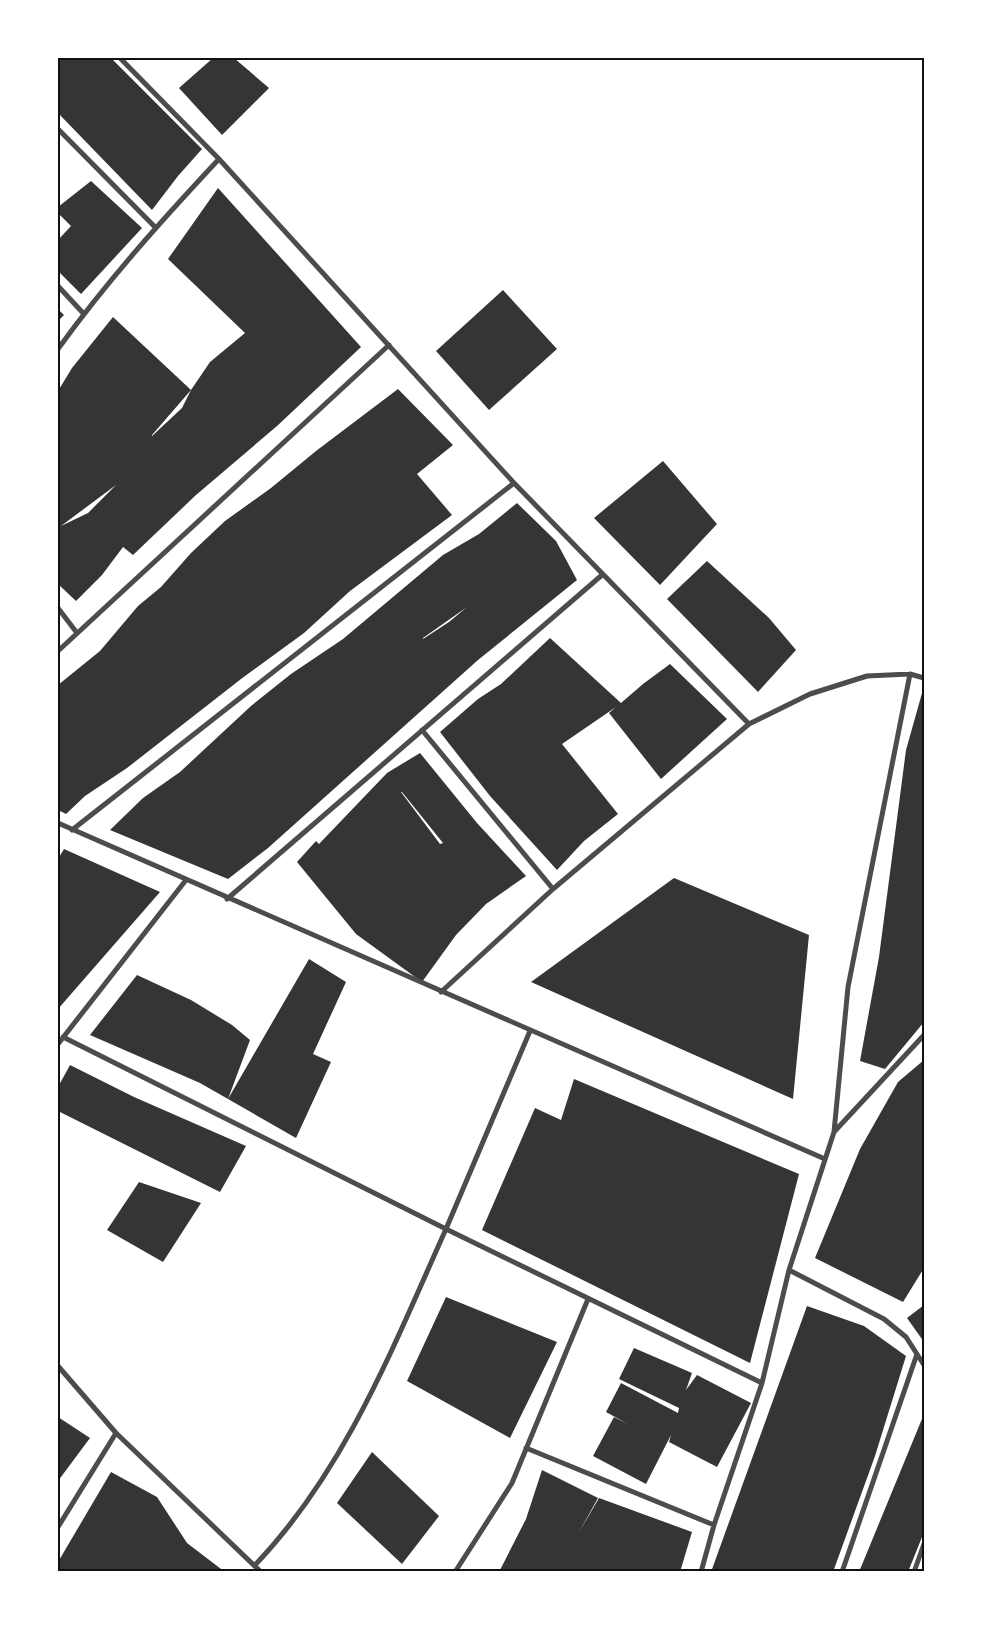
<svg xmlns="http://www.w3.org/2000/svg" width="982" height="1629" font-family="Georgia,serif">
  <rect width="100%" height="100%" fill="#fff"/>
  <path fill="#353535" fill-rule="evenodd" d="M58 58H111L202 149 178 176 152 210 58 113Z
    M213 58H234L269 88 222 135 179 88Z
    M91 181 142 228 81 294 58 271V240L71 226 58 213V207Z
    M218 188 361 347 277 426 196 495 133 555 123 547 102 575 76 601 58 584V391L72 368 113 317 191 390 210 362 245 333 168 259ZM191 390 182 408 152 436V435ZM116 485 88 513 61 526Z
    M503 290 557 349 489 410 436 351Z
    M58 309 64 315 58 321Z
    M398 389 453 445 417 474 452 515 350 591 304 633 241 679 127 768 85 796 66 814 58 810V685L100 651 138 606 161 587 191 553 225 521 271 488 316 451Z
    M663 461 717 524 660 585 594 518Z
    M517 503 556 541 577 580 478 660 268 848 228 879 110 830 143 798 180 772 251 706 291 674 343 639 443 555 479 534ZM467 607 449 622 423 639V638Z
    M707 561 769 618 796 650 758 692 667 599Z
    M550 638 621 703 643 684 670 664 727 719 661 779 609 713 616 707 562 744 618 814 584 841 557 870 490 796 440 732 478 699 501 684Z
    M924 686V1022L885 1069 860 1061 879 957 906 750Z
    M420 753 477 823 526 876 486 904 456 935 422 982 356 934 297 862 316 841 319 844 387 773ZM401 792H402L443 843 440 844Z
    M64 849 160 892 58 1009V859Z
    M674 878 809 935 793 1099 531 982Z
    M309 959 346 982 313 1054 331 1062 296 1138 228 1099 200 1083 90 1035 137 975 191 1000 232 1025 250 1040 228 1099Z
    M924 1060V1268L903 1302 815 1258 860 1149 898 1082Z
    M70 1065 134 1097 246 1146 220 1192 58 1111V1087Z
    M574 1079 799 1174 750 1363 482 1230 535 1108 561 1120Z
    M139 1182 201 1203 163 1262 107 1230Z
    M446 1297 557 1342 510 1438 407 1381Z
    M924 1305V1342L907 1318Z
    M807 1306 864 1326 906 1356 875 1456 833 1572H711Z
    M634 1348 692 1373 686 1390 697 1375 751 1403 717 1467 669 1442 671 1435 646 1484 593 1456 614 1417 628 1424 606 1412 621 1383 678 1413 679 1408 619 1379Z
    M924 1414V1532L908 1572H859Z
    M58 1417 90 1438 58 1481Z
    M372 1452 439 1516 402 1564 337 1503Z
    M542 1470 598 1498 578 1534 599 1498 692 1532 680 1572H499L526 1519Z
    M111 1472 157 1497 187 1543 225 1572H58V1562Z"/>
  <g fill="none" stroke-linecap="round" stroke-linejoin="round">
    <path stroke="#4c4c4c" stroke-width="5" d="M120 58 219 159
      M58 129 155 227
      M58 286 83 313
      M58 349C107 281 162 220 219 159L514 483 749 724
      M58 608 77 633
      M58 651 389 345
      M422 730 553 889
      M58 823 825 1159
      M72 830 514 483
      M227 899 602 575
      M441 992 553 889 749 724 810 694 867 676 910 674 924 678
      M63 1037 446 1229 530 1031
      M58 1044 186 880
      M834 1132 924 1035
      M789 1270 884 1319 906 1337 924 1365
      M58 1366 116 1433 261 1572
      M526 1448 714 1525
      M58 1527 116 1433
      M255 1565C345 1471 393 1347 446 1229L762 1383
      M455 1572 512 1483 588 1299
      M701 1572 714 1525 762 1383 789 1270 834 1132 848 987 910 674
      M842 1572 917 1354
      M914 1572 924 1544"/>
  </g>
  <rect width="982" height="1629" fill="none" stroke="#ffffff" stroke-width="118"/>
  <rect x="59" y="59" width="864" height="1511" fill="none" stroke="#111" stroke-width="2"/>
</svg>
